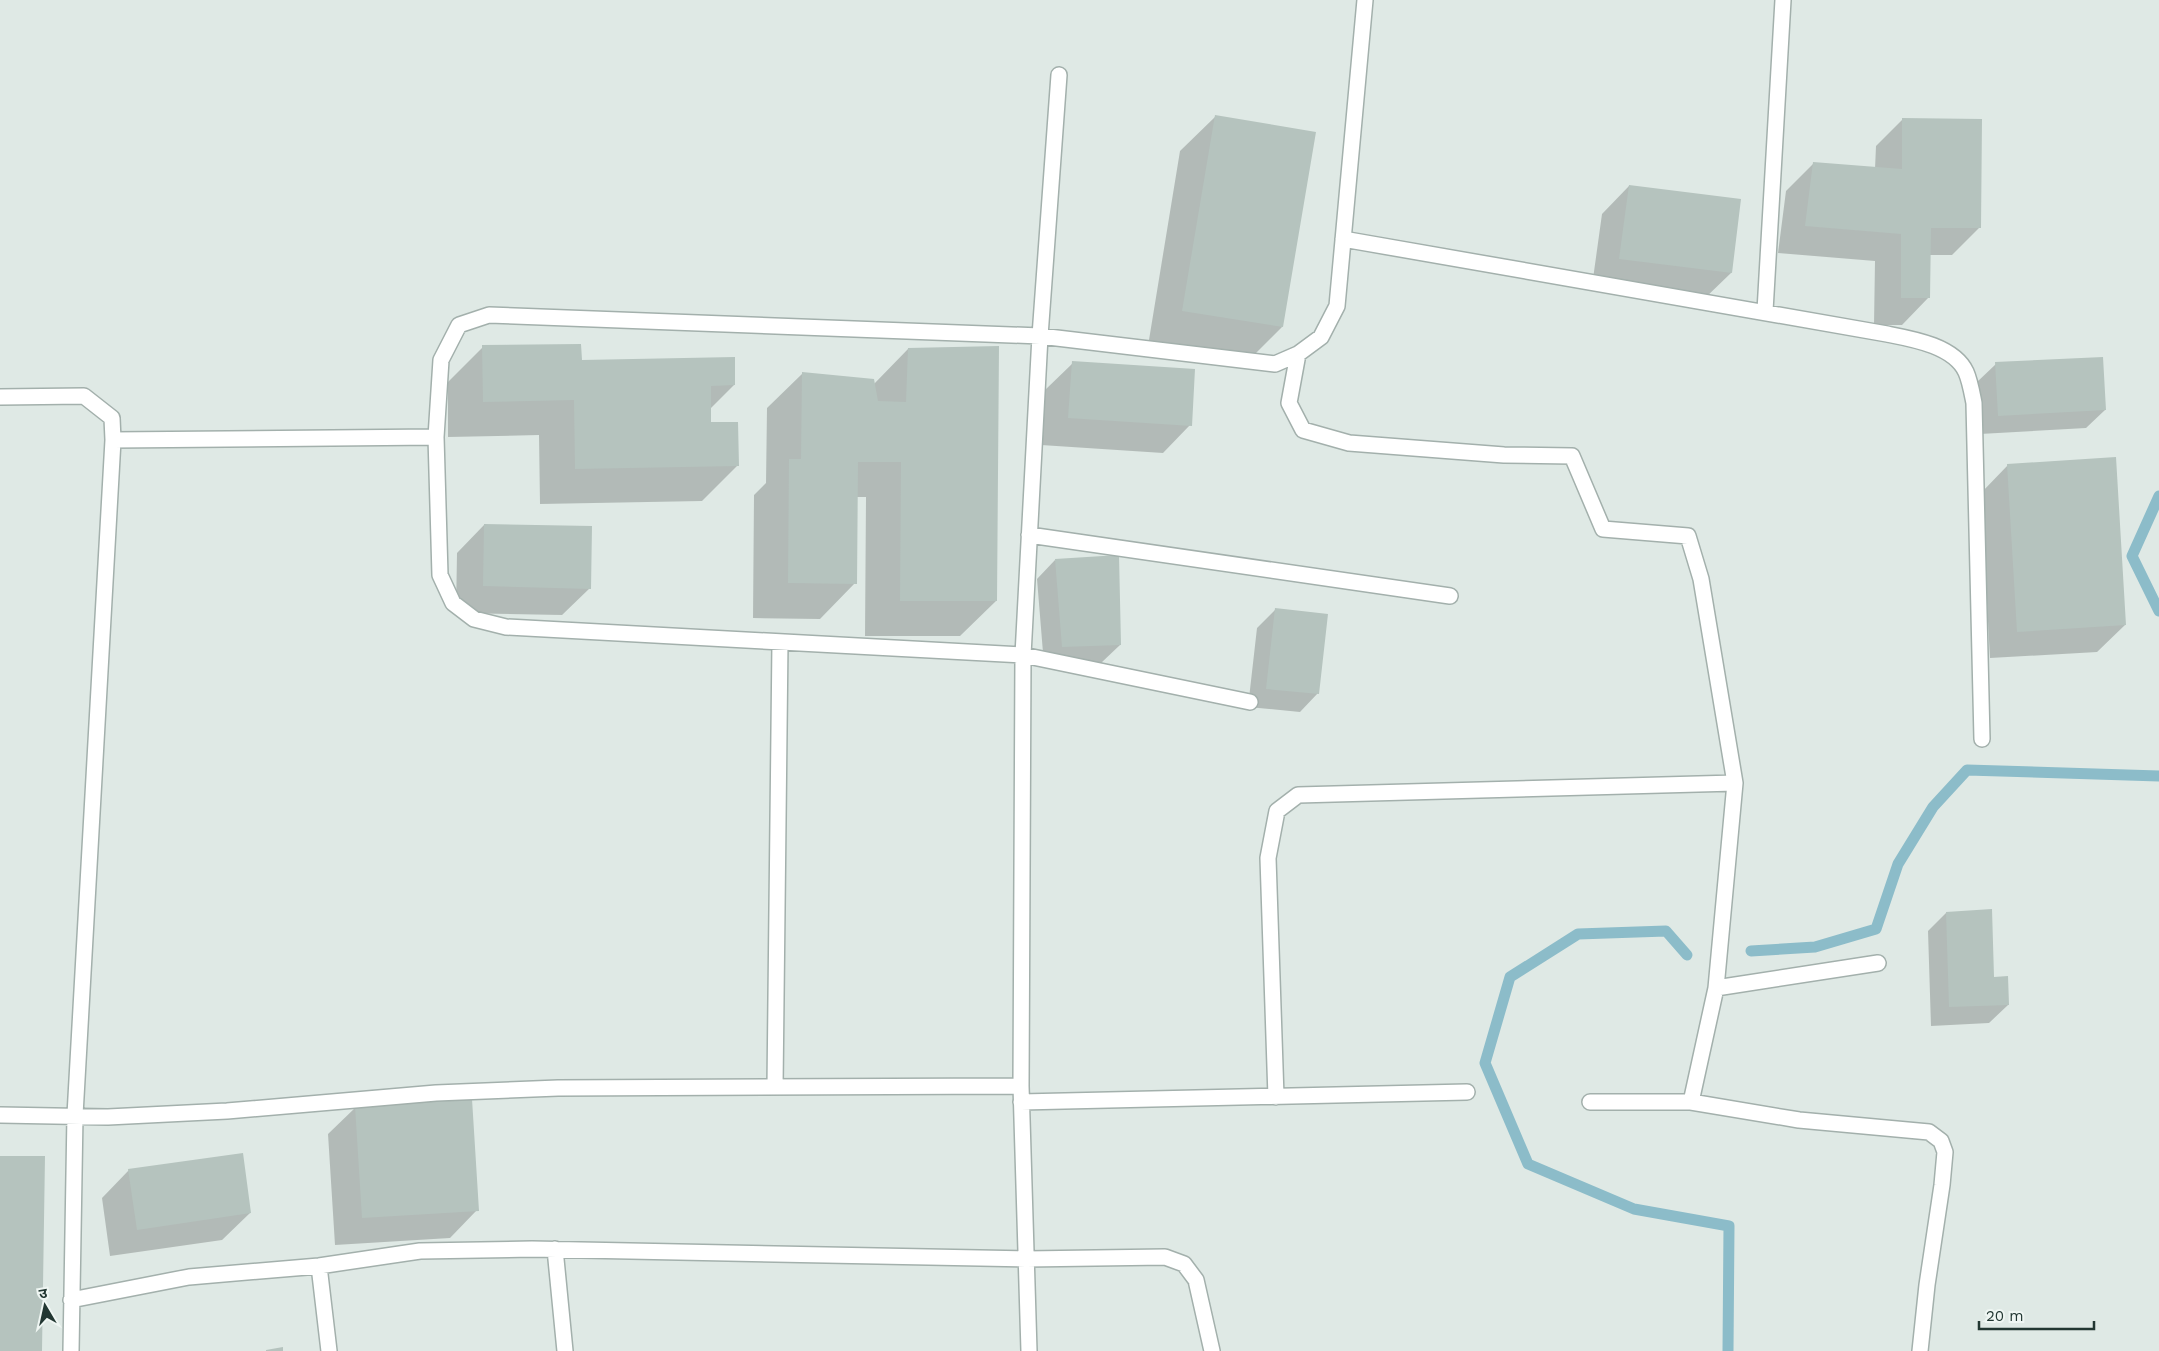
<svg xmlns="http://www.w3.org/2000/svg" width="2159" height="1351" font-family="'Work Sans','Noto Sans Devanagari',sans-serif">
  <rect width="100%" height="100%" fill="#dfe9e5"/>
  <path fill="#0003" d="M1216 116 1282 327 1247 362 1148 346 1180 151Z
    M1903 119 1979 228 1952 255H1929V297L1902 325H1874L1875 261 1778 253 1786 191 1813 164 1875 169 1876 146Z
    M1629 186 1740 200 1731 273 1703 300 1592 286 1602 214Z
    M483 347 734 385 710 409V424L737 466 702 501 540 504 539 435 448 437V382Z
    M908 349 996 601 960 636H865L866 497H856L855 583 820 619 753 618 754 495 766 483 767 408 803 373 874 384Z
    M1073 363 1190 425 1163 453 1041 445 1045 390Z
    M1996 364 2105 410 2086 428 1980 434 1977 382Z
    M2008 465 2125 625 2097 652 1990 658 1981 493Z
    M484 525 590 588 562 615 456 613 457 553Z
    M1055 560 1120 645 1101 663 1044 665 1037 579Z
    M1275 610 1318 693 1300 712 1248 707 1257 628Z
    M1946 913 1993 978 2008 1005 1989 1023 1931 1026 1928 931Z
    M356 1107 477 1210 450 1238 335 1245 328 1134Z
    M129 1170 250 1213 222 1240 110 1256 102 1198Z"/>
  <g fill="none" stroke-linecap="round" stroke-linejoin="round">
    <path stroke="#8cbcc9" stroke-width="11" d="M2159 496 2132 556 2159 611
      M1751 951 1815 947 1876 929 1898 864 1933 807 1967 770 2159 776
      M1687 955 1666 931 1578 934 1510 977 1485 1063 1528 1164 1634 1209 1729 1226 1728 1351"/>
  </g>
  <path fill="#b5c3be" d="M1215 115 1316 132 1283 327 1182 311Z
    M1902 118 1982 119 1981 228H1931L1930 298H1901V234L1805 226 1813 162 1902 169Z
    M1629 185 1741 199 1732 273 1619 259Z
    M581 344 582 360 735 357V385L711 386V422H738L739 466 575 469 574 400 483 402 482 345Z
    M999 346 997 601H900L901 462H858L857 584 788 583 789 459H801L802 372 874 379 878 401 906 402 908 348Z
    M2103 357 2106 410 1998 416 1995 362Z
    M1072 361 1195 369 1192 426 1068 418Z
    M2116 457 2126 625 2017 632 2007 464Z
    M484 524 592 526 591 589 483 586Z
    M1119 555 1121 645 1062 647 1055 559Z
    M1275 608 1328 614 1319 694 1266 689Z
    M1992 909 1994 977 2008 976 2009 1005 1949 1007 1946 912Z
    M472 1099 479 1211 362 1218 355 1106Z
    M243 1153 251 1213 137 1230 128 1169Z
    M0 1156H45L42 1351H0Z
    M283 1347V1351H266V1350Z"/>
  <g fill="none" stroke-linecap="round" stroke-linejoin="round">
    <defs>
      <path id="street" d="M1343 239 1887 334C1913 339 1954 346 1966 372 1970 381 1972 393 1974 403L1982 739
        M1765 311 1783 0
        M0 397 84 396 112 418 113 440
        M1029 535 1450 596
        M1250 702 1023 655 506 627 474 619 453 603 440 575 436 437 441 360 459 325 489 315 1040 336 1275 364 1298 354 1321 337 1337 306 1365 0
        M1716 988 1878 963
        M775 1087 780 642
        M1276 1097 1268 858 1277 811 1298 795 1735 783 1701 579 1688 536 1603 529 1572 456 1504 455 1349 443 1303 430 1289 403 1298 354
        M1021 1102 1467 1092
        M1590 1102H1691L1799 1120 1929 1132 1941 1141 1945 1152 1942 1185 1927 1285 1920 1351
        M1691 1102 1716 988 1735 783
        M0 1115 108 1117 227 1111 436 1093 558 1088 1021 1086
        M555 1249 565 1351
        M319 1266 329 1351
        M71 1300 189 1277 319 1266 420 1251 532 1249 1026 1259 1165 1257 1184 1264 1196 1280 1212 1351
        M71 1351 75 1115 113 440 436 437
        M1029 1351 1021 1086 1023 655 1040 336 1059 75"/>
    </defs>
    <use href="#street" stroke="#a3b0ac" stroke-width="18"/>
    <use href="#street" stroke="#fff" stroke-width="15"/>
  </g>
  <g transform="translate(45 1306) rotate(351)" stroke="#eff6f3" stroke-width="4" paint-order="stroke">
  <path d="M0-4L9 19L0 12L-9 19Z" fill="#223732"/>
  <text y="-8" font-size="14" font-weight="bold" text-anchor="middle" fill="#223732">उ</text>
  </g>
  <path d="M1979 1321v8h115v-8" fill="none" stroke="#223732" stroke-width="2.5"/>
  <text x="1986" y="1321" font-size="15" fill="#223732" stroke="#eff6f3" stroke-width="4" paint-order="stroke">20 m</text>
</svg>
